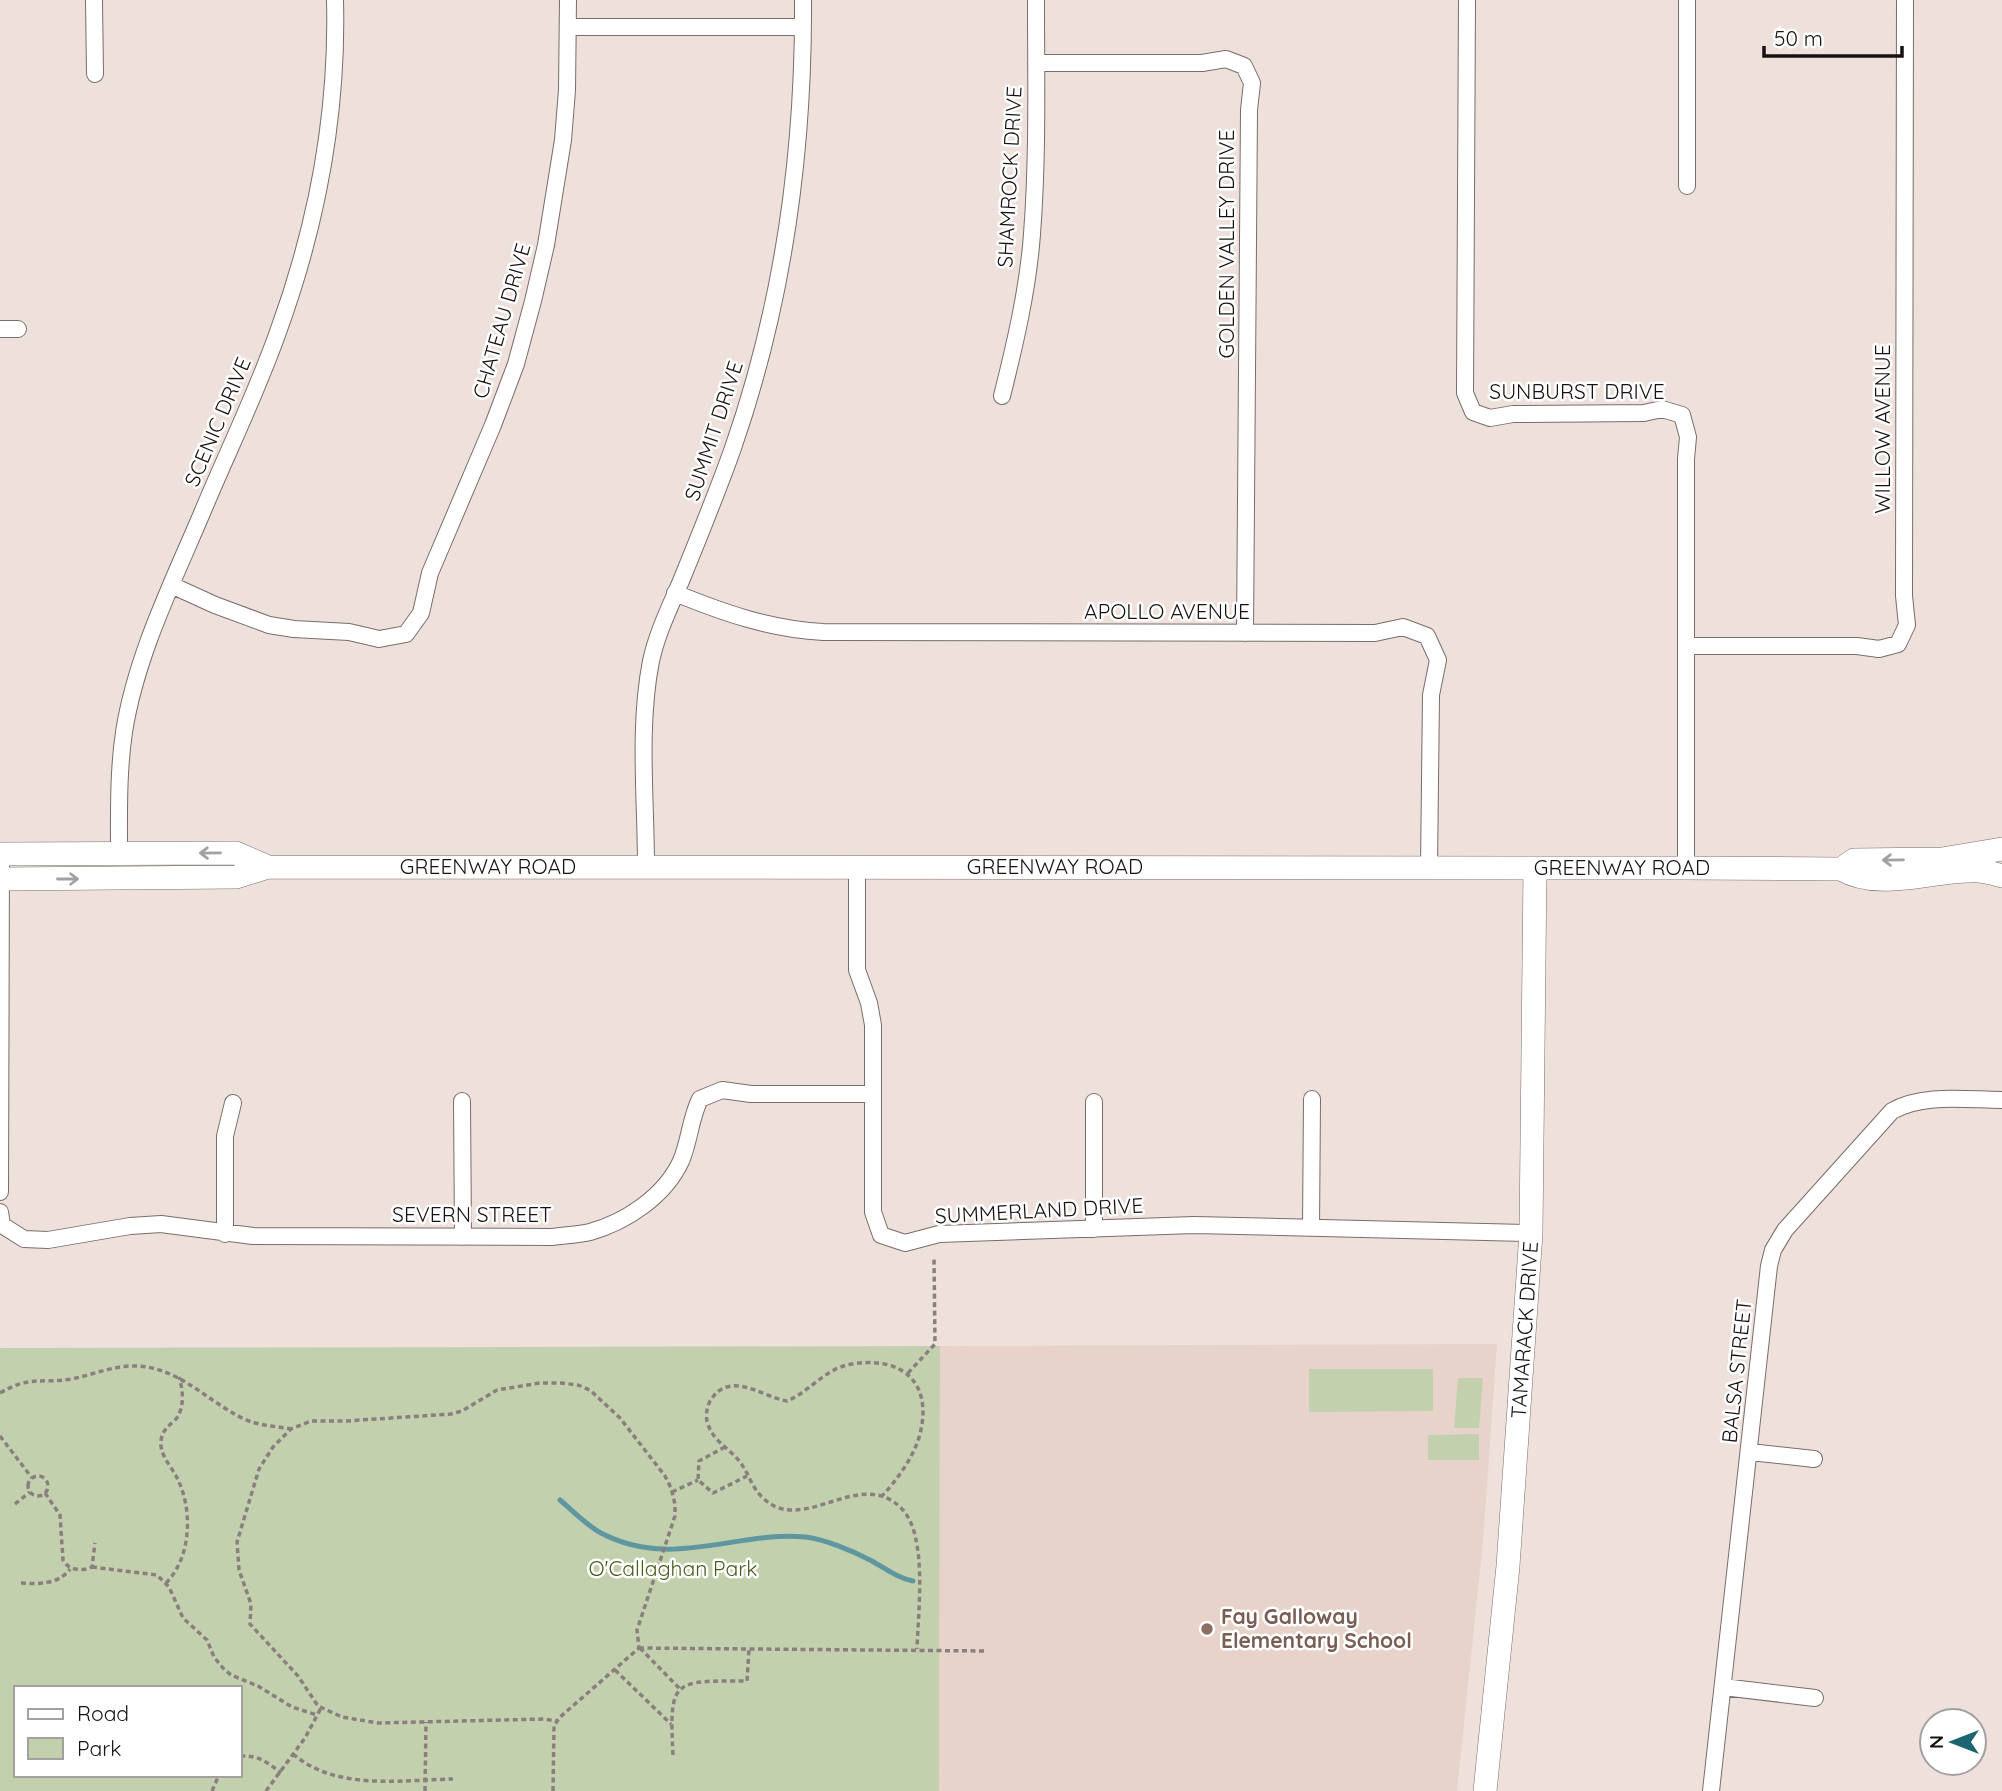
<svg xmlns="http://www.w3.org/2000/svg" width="2002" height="1791" font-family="Quicksand,sans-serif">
  <rect width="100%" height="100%" fill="#eee1dc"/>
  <path fill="#e8d3ca" d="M1497 1344 1483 1542 1457 1791H939L940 1346Z"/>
  <path fill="#c3d0ae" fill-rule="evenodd" d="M940 1346 939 1791H0V1348ZM16 1688H240V1775H16Z
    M1309 1369H1433V1411L1309 1412Z
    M1458 1378H1483L1479 1428H1454Z
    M1479 1434V1460H1428V1435Z"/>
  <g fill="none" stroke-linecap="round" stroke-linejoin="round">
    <path stroke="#5e97a0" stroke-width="5" d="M560 1500C573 1511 586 1525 601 1533 671 1570 734 1531 805 1537 824 1539 853 1551 870 1560 885 1568 897 1578 913 1581"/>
    <defs>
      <path id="street" d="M94 0 95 74
        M1467 0 1465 393 1473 412 1490 418 1513 414 1644 413 1662 409 1682 415 1688 437 1686 459V868
        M1687 0V186
        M568 27H803
        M1036 63H1202L1226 59 1244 66 1252 83 1249 110 1245 633
        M0 329H18
        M1002 396C1015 344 1028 289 1032 234 1038 156 1036 78 1036 0
        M171 585 215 605 269 625 294 629 349 632 379 639 406 634 421 613 430 573 493 425 516 364 533 301 546 245 563 140 567 90 568 0
        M675 593C724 613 770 629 823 632L1375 633 1403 627 1427 636 1438 660 1431 695 1429 868
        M1686 646H1857L1879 649 1898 644 1907 625 1904 596 1905 0
        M119 854C119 814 118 773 124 732 136 656 172 584 202 513 227 453 256 394 278 332 317 225 338 114 335 0
        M646 867C646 799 638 727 651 661 657 633 670 607 681 581 699 537 717 493 733 448 783 304 804 152 803 0
        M857 867V970L869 1003 873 1025V1212L881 1235 905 1243 939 1234 1194 1225 1531 1233
        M462 1101 463 1237
        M1094 1102V1229
        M0 1192 1 854
        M0 1212 2 1225 24 1239 48 1240 130 1226 161 1224 253 1236 552 1237C564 1235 578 1235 590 1232 626 1222 665 1196 681 1161 690 1140 690 1119 700 1099L722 1090 751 1094H872
        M1311 1227 1312 1099
        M225 1234V1136L233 1103
        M1750 1452 1814 1459
        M1723 1687 1815 1698
        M1711 1791 1769 1266 1773 1250 1785 1230 1892 1111C1923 1093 1967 1100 2002 1100"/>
      <path id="secondary" d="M0 854 236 853 268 867
        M1841 869 1854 860 1942 859 2002 849
        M0 879 236 877 268 867 1686 868 1841 869C1879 891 1929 871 1970 871 1981 870 1991 873 2002 876
        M1485 1791 1508 1566 1531 1233 1535 868"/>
    </defs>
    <use href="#street" stroke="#796d69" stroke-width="18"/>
    <use href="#secondary" stroke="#796d69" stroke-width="24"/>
    <path stroke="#89807d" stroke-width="3.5" stroke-dasharray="5 3.5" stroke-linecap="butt" d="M908 1373 935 1344 934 1258
      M0 1393C31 1375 40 1384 72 1379 91 1375 110 1367 130 1366 176 1364 205 1400 244 1419 260 1426 275 1426 291 1429
      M0 1436 32 1478
      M725 1447 699 1461 698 1480 713 1493 747 1476
      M28 1486a10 10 0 1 1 20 0a10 10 0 1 1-20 0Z
      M672 1492 698 1480
      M45 1493 60 1515 63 1560C68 1570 82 1572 92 1567L95 1543
      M881 1497C897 1480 914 1457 920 1434 933 1382 902 1356 852 1364 825 1368 811 1391 787 1401 762 1397 730 1369 710 1401 706 1409 705 1419 709 1427 715 1442 731 1450 740 1462 749 1474 752 1488 763 1498 803 1537 860 1465 902 1509 928 1536 918 1613 917 1649
      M15 1504 30 1492
      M92 1567 157 1575 169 1587 183 1618 207 1640 214 1657 223 1668 231 1675 258 1686 292 1707 317 1715
      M21 1583C39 1584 58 1585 70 1569
      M166 1583C191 1558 193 1511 178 1480 173 1468 159 1455 161 1441 162 1430 169 1426 176 1419 185 1407 183 1390 179 1377
      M639 1648 985 1651
      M640 1648 680 1689
      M615 1670 671 1724
      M293 1754C336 1791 401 1780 453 1779
      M673 1755C669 1678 673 1681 747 1681L749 1649
      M240 1756C258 1755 267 1762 281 1773
      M212 1791 219 1775
      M266 1791 305 1738 321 1708
      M425 1791 426 1722
      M553 1791 554 1726 559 1718 639 1648 637 1630 675 1516V1504L671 1488 665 1476 620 1418 590 1390 578 1385 561 1383H540L497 1390 462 1411 451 1414 346 1421H311L291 1429 273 1447 259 1469 237 1542 239 1570 251 1604 250 1624 298 1676 318 1706 342 1717 378 1723 544 1719 557 1721"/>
    <use href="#street" stroke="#fff" stroke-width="16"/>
    <use href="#secondary" stroke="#fff" stroke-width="23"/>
  </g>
  <defs><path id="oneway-shaft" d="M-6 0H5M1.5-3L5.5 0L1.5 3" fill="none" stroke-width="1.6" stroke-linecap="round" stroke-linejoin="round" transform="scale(1.75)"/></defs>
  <g stroke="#a2a0a0">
    <use href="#oneway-shaft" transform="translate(210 853) rotate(179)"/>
    <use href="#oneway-shaft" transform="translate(1893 860) rotate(179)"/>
    <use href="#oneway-shaft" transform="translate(68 879)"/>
  </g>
  <circle fill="#8d6e63" stroke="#fff" stroke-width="2.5" cx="1207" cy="1629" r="7"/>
  <g text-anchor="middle" stroke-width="5" stroke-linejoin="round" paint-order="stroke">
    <g font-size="21" fill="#171211" stroke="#fff">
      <text transform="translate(1010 177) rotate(-87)" y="7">SHAMROCK DRIVE</text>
      <text transform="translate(1227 244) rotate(-90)" y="7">GOLDEN VALLEY DRIVE</text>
      <text transform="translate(502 321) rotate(-74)" y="7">CHATEAU DRIVE</text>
      <text x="1577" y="399">SUNBURST DRIVE</text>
      <text transform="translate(218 422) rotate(-67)" y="7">SCENIC DRIVE</text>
      <text transform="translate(1883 429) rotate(-90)" y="7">WILLOW AVENUE</text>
      <text transform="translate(714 431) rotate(-72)" y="7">SUMMIT DRIVE</text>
      <text x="1167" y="619">APOLLO AVENUE</text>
      <text x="488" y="874">GREENWAY ROAD</text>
      <text x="1055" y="874">GREENWAY ROAD</text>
      <text x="1622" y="875">GREENWAY ROAD</text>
      <text transform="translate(1039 1211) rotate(-3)" y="7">SUMMERLAND DRIVE</text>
      <text x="472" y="1222">SEVERN STREET</text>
      <text transform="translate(1525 1330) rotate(-86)" y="7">TAMARACK DRIVE</text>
      <text transform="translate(1737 1371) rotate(-84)" y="7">BALSA STREET</text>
    </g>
    <g font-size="21" fill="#4a5d1e" stroke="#fff">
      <text x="673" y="1576">O'Callaghan Park</text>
    </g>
    <g font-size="21" font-weight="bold" fill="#785e54" stroke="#fff" text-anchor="start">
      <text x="1221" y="1624">Fay Galloway<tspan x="1221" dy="24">Elementary School</tspan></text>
    </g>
  </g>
  <rect x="14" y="1686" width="228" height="91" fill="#ffffff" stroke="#a2a0a0" stroke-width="2"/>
  <rect x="28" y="1709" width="35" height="10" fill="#ffffff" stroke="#a2a0a0" stroke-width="2"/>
  <text x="77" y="1721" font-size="21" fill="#171211">Road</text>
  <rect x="28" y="1738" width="35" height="21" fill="#c3d0ae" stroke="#a2a0a0" stroke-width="2"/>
  <text x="77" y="1756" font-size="21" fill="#171211">Park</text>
  <g transform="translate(1953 1742) rotate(270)"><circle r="33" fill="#ffffff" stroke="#a2a0a0" stroke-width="2"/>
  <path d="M0-5L12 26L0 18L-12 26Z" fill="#1b6671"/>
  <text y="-10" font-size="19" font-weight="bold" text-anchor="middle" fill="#171211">N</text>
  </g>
  <path d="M1764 46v10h138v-10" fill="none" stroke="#171211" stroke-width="3.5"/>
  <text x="1774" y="46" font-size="21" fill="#171211" stroke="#ffffff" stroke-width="5" paint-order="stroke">50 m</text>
</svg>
